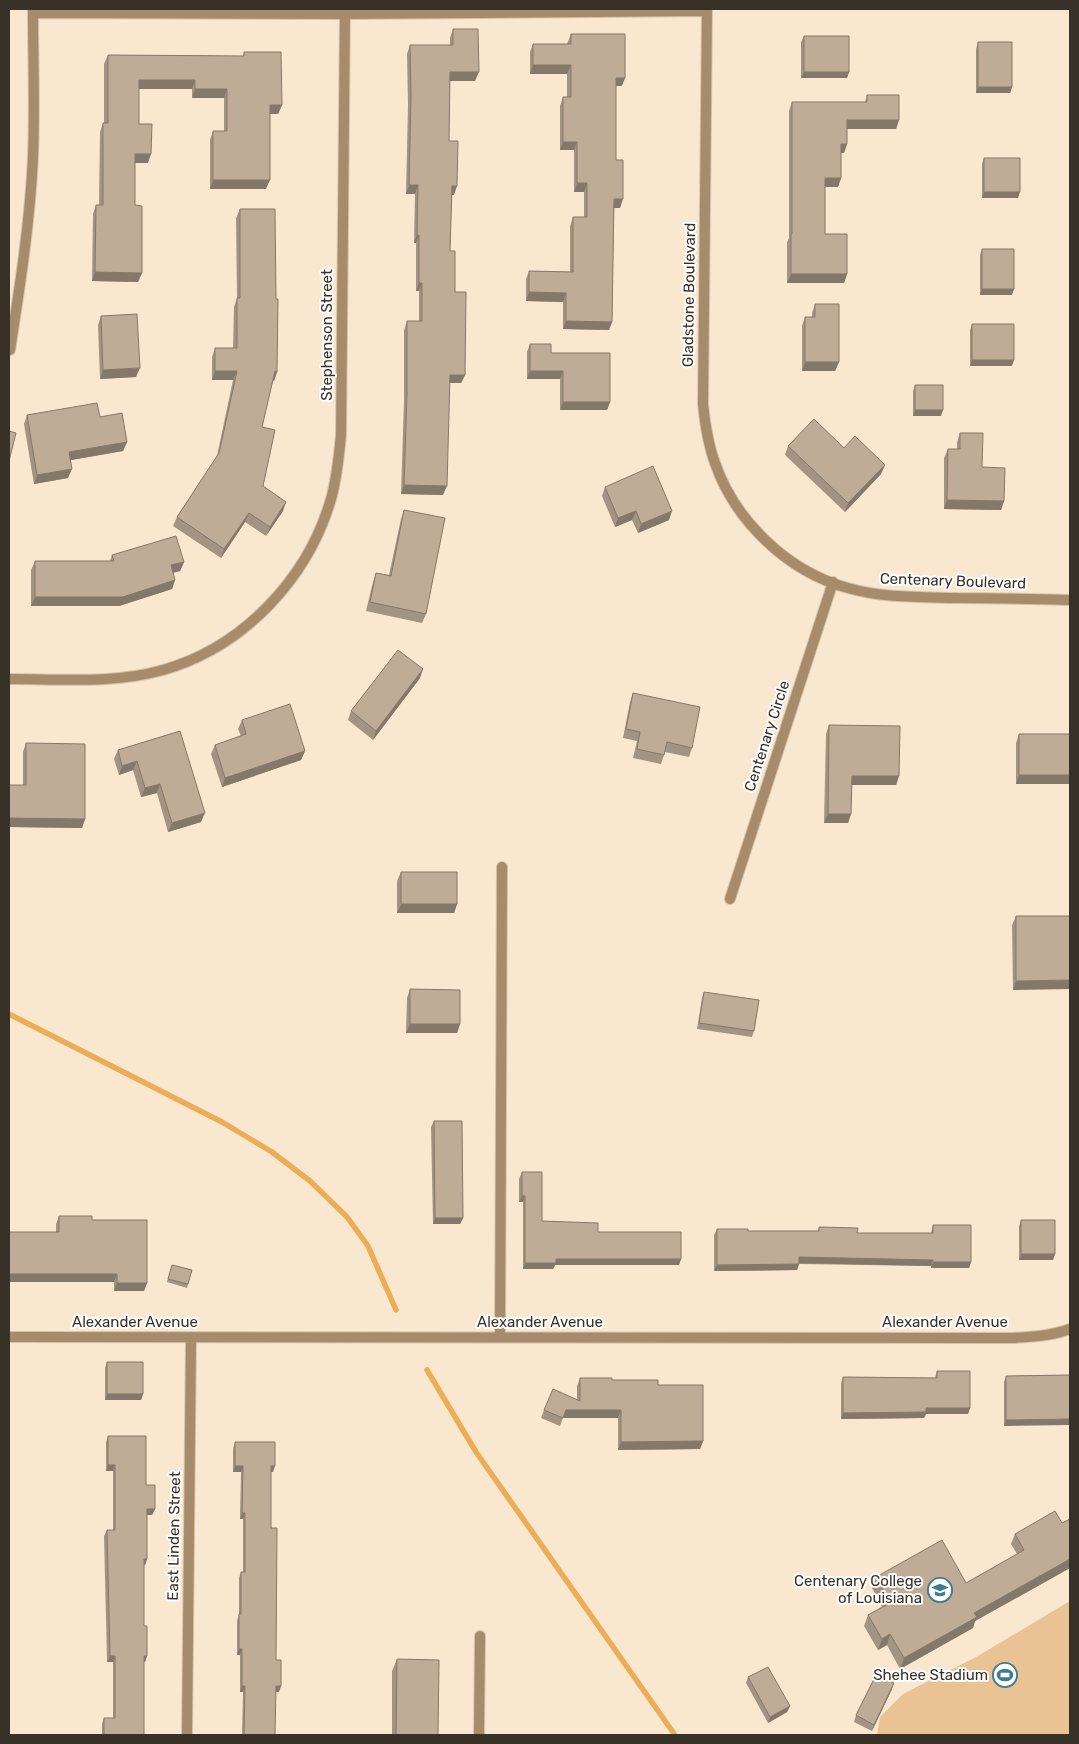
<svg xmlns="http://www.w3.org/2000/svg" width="1079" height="1744" font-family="Rubik,sans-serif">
  <rect width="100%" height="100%" fill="#fae7cf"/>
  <path fill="#e9c393" d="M1070 1601V1735H877L880 1717 903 1694 978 1656Z"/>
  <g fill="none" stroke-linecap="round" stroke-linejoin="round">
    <path stroke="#ebad56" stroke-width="5.5" d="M9 1014 222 1122 272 1152 310 1181 347 1217 368 1246 396 1310
      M427 1370 476 1452 675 1735"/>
    <defs>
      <path id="street" d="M707 9 703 404C705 424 708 444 715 463 735 521 788 572 848 588 882 598 921 597 957 598 995 598 1032 599 1070 600
        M33 13 345 14 707 11
        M10 350C20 286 30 222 33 157 35 108 33 58 33 9
        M9 679C60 679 114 684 163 670 244 647 308 578 331 499 337 478 339 456 341 435L345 9
        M730 899 833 582
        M9 1337 1011 1338C1031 1337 1051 1336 1070 1329
        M500 1337 502 867
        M187 1735 191 1337
        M479 1735 480 1636"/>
    </defs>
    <use href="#street" stroke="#d3c3ae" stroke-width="12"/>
    <use href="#street" stroke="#a78c6b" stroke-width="10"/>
  </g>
  <path fill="#a39481" d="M453 29 475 81H450L449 141 454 195H452L450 251 465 375 461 383H449L443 495 401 494 404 401V330L407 321H419V291H416V243H414L415 194H406L408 105 407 54 410 45H450V38Z
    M571 34 622 86H616V160L620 208H614L612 322 609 330 563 329V302L526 301V279L529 271 570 272V226L573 217H584V192H574V150H560V106L563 97H567V74H530V52L533 44H567Z
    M804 36 849 72 847 78H801V42Z
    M978 42 1012 87 1010 93H976V49Z
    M244 52 282 105 278 114H270L266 189H210V140L213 131H224V98H192V89H139V124L148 163H135V205L142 273 138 282 92 281 93 214 96 205H99L100 132 103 123H104V64L108 55 243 56Z
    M867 95 899 120 896 129H847V144L844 153H841V178L838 187H825V234L847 274 844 283H787V242L789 238V111L792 102H865Z
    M984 158 1018 198H982V164Z
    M240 209 277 372 274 381 273 380 262 427 263 486 283 511 266 536 245 522 221 558 173 526 177 517 217 456 233 380H212V357L215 348H233L234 307 237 298 236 218Z
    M982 249 1012 295H980V255Z
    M815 304 839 362 835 371H802V326L805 317H812V313Z
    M101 316 136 377 100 379 98 325Z
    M972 324 1012 366H970V330Z
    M530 344 551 353 610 402 607 410H560V379H527V352Z
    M915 385 941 416H913V391Z
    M27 415 100 417 127 442 123 451 70 460 68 478 34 484 24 424Z
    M960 433 1004 501 1001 510 944 509V458L948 449H957V442Z
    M788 446 844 448 881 474 845 512 785 455Z
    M605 487 669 520 638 533 632 520 615 527 602 496Z
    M404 510 426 614 422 623 366 611 373 582 376 573 389 575 401 519Z
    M112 555 184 562 180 571 173 573 175 580 172 589 119 606H31V570L35 561H110Z
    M420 678 373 740 348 720 351 711Z
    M633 693 692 748 689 757 665 752 661 764 633 758 637 741 623 738 630 702Z
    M242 720 305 751 301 760 222 787 211 754 215 745 241 736 238 729Z
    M829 725 899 776 896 785H852L851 814 848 823H824L826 734Z
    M180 731 201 822 168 832 157 793 141 797 133 770 119 775 114 759 118 750Z
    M1019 734H1070V781L1069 784H1016V743Z
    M26 743 85 819 82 828 9 827V785H23V752Z
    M401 872 457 904 454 913H397V881Z
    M1016 916H1070L1013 990 1012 925Z
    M410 989 460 1024 457 1033H406L407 998Z
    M704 992 754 1031 752 1037 697 1029 702 998Z
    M434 1121 463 1218 460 1224H433L431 1127Z
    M522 1172 542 1221 598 1232 681 1259 679 1265H555L553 1269H523V1202H519V1179Z
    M59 1216 92 1220 147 1283 144 1291H114V1282L56 1232V1224Z
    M1021 1220 1055 1254 1053 1260H1019V1226Z
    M933 1225 971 1262 969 1268H931V1266L799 1264 797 1270 714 1271V1235L717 1229 748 1231H818L819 1227 857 1233H931Z
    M172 1265 192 1270 187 1288 167 1282Z
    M107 1362 143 1394 141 1400H105V1368Z
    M937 1371 970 1408 968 1414H926L924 1418 841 1419V1383L843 1377 935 1378Z
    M1070 1375 1004 1426V1382L1006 1376Z
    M580 1378 658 1385 703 1441 700 1449 618 1450V1418H563L560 1426 541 1418 544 1410 577 1400V1386Z
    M108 1436 146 1485 155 1509 152 1515H147V1559L145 1565H144V1626L147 1656 145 1662H144V1735H102V1724L104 1718H113V1662H107L104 1536 107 1530H113V1471H106V1442Z
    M235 1442 273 1472H271V1528L276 1660 279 1692H275V1735H242L243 1692H240V1655H237V1621L239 1614V1578L241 1572H243V1519H240L241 1472H233V1449Z
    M1070 1519V1568L975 1621 973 1628 900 1669 887 1645 878 1650 864 1626 868 1615 882 1607 872 1588 876 1577 966 1583 1017 1554 1011 1544 1015 1534 1062 1523Z
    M397 1659 438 1735H392V1671Z
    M748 1677 790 1706 787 1712 768 1723 746 1683Z
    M892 1689 872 1731 854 1722 856 1715Z"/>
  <path fill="#857869" d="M533 65H571L567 74H530Z
    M450 72H479L475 81H447Z
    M804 72H849L847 78H801Z
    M616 78H625L622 86H612Z
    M139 80H195L192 89H135Z
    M978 87H1012L1010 93H976Z
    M195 89H227L224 98H192Z
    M270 105H282L278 114H266Z
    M847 120H899L896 129H844Z
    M563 142H577L574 150H560Z
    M841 144H847L844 153H838Z
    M135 154H151L148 163H132Z
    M825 178H841L838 187H821Z
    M213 180H270L266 189H210Z
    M577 183H587L584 192H574Z
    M409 185H418L415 194H406Z
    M452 186H457L454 195H449Z
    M984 192H1020L1018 198H982Z
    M614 199H623L620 208H611Z
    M417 235H419L416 243H414Z
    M95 272 142 273 138 282 92 281Z
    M791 274H847L844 283H787Z
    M419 283H422L419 291H416Z
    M982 289H1014L1012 295H980Z
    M529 292 566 293 563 302 526 301Z
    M566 321 612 322 609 330 563 329Z
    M972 360H1014L1012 366H970Z
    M805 362H839L835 371H802Z
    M140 368 136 377 100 379 103 370Z
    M215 371H237L233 380H212Z
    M275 371 277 372 274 381 271 380Z
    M530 371H563L560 379H527Z
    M450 375H465L461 383H447Z
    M563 402H610L607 410H560Z
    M915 410H943L941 416H913Z
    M127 442 123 451 66 461 69 452Z
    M885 465 881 474 845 512 848 503Z
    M72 469 68 478 34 484 37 475Z
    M404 485 447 486 443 495 401 494Z
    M947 500 1004 501 1001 510 944 509Z
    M286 502 283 511 266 536 270 527Z
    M636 511 632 520 615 527 618 518Z
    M672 511 669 520 638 533 641 524Z
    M249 513 245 522 221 558 224 549Z
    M184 562 180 571 167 574 171 565Z
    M175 580 172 589 119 606H31L35 597Z
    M423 669 420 678 373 740 376 731Z
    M305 751 301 760 222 787 225 778Z
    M137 761 133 770 119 775 122 766Z
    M1019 775H1070V781L1069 784H1016Z
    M852 776H899L896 785H849Z
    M160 784 157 793 141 797 145 788Z
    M205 813 201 822 168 832 172 823Z
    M828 814H851L848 823H824Z
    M9 818 85 819 82 828 9 827Z
    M401 904H457L454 913H397Z
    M1070 980V989L1013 990 1016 981Z
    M410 1024H460L457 1033H406Z
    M522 1196H525L523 1202H519Z
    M435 1218H463L460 1224H433Z
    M1021 1254H1055L1053 1260H1019Z
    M799 1257 933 1260 931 1266 797 1263Z
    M556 1259H681L679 1265H555L553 1269H523L525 1263Z
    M933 1262H971L969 1268H931Z
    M799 1264 797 1270 714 1271 717 1265Z
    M9 1274H117L114 1282H9Z
    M117 1283H147L144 1291H114Z
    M107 1394H143L141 1400H105Z
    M926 1408H970L968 1414H926L924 1418 841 1419 843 1413Z
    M566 1410H621L618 1418H563L560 1426Z
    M1070 1419V1425L1004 1426 1006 1420Z
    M703 1441 700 1449 618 1450 621 1442Z
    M108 1465H115L113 1471H106Z
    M235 1466H243L241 1472H233Z
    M271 1466H275L273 1472H269Z
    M147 1509H155L152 1515H145Z
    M242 1513H245L243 1519H240Z
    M144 1559H147L145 1565H142Z
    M1070 1559V1568L975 1621 973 1628 900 1669 904 1658 974 1613Z
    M890 1634 887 1645 878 1650 882 1639Z
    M239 1649H242L240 1655H237Z
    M110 1656H115L113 1662H107Z
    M144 1656H147L145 1662H142Z
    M894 1683 892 1689 872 1731 874 1725Z
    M242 1686H245L243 1692H240Z
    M276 1686H281L279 1692H273Z
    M790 1706 787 1712 768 1723 770 1717Z"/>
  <path fill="#beac96" stroke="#857869" d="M453 29H478L479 72H450L449 141H458L457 186H452L450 251H455V292H466L465 375H450L447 486 404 485 407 392V321H422V283H419V235H417L418 185H409L411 96 410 45H453Z
    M571 34H625V78H616V160H623V199H614L612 322 566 321V293L529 292V271L573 272V217H587V183H577V142H563V97H571V65H533V44H571Z
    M804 36H849V72H804Z
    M978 42H1012V87H978Z
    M244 52H281L282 105H270V180H213V131H227V89H195V80H139V124H152L151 154H135V205L142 206V273L95 272 96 205H103V123H108V55L244 56Z
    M867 95H899V120H847V144H841V178H825V234H847V274H791V234H792V102H867Z
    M984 158H1020V192H984Z
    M240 209H275L276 299H278L277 372 275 371 262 427 275 430 263 486 286 502 270 527 249 513 224 549 177 517 219 453 237 371H215V348H237V298H240Z
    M982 249H1014V289H982Z
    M815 304H839V362H805V317H815Z
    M137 314 140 368 103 370 101 316Z
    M972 324H1014V360H972Z
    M530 344H551V353H610V402H563V371H530Z
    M915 385H943V410H915Z
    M97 403 100 417 122 413 127 442 69 452 72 469 37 475 27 415Z
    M814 419 844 448 855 436 885 465 848 503 788 446Z
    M9 431 16 433 9 461Z
    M960 433H983L982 467 1005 468 1004 501 947 500 948 449H960Z
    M653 466 672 511 641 524 636 511 618 518 605 487Z
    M404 510 445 518 426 614 370 602 376 573 391 576Z
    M176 536 184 562 171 565 175 580 123 597H35V561H114L112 555Z
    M398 650 423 669 376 731 351 711Z
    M633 693 700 707 692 748 667 742 664 755 637 749 640 732 626 729Z
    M290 704 305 751 225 778 215 745 246 734 242 720Z
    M829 725 900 726 899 776H852L851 814H828Z
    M180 731 205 813 172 823 160 784 145 788 137 761 122 766 118 750Z
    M1019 734H1070V775H1019Z
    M26 743 85 744V819L9 818V785H26Z
    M401 872H457V904H401Z
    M1016 916H1070V980L1016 981Z
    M410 989 460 990V1024H410Z
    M704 992 759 1000 754 1031 699 1023Z
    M434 1121H462L463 1218H435Z
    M522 1172H542V1221L598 1223V1232H681V1259H556V1263H525V1196H522Z
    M59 1216H92V1220H147V1283H117V1274H9V1232H59Z
    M1021 1220H1055V1254H1021Z
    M933 1225H971V1262H933V1260L799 1257V1264L717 1265V1229H748V1231H819V1227L858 1228 857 1233H933Z
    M172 1265 192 1270 188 1284 168 1279Z
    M107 1362H143V1394H107Z
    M937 1371H970V1408H926V1412L843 1413V1377L937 1378Z
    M1070 1375V1419L1006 1420V1376Z
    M580 1378H612V1380H658V1385H703V1441L621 1442V1410H566L563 1418 544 1410 553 1389 580 1401Z
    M108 1436H146V1485H155V1509H147V1559H144V1626H147V1656H144V1735H104V1718H115V1656H110L107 1530H115V1465H108Z
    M235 1442H275V1466H271V1528H277L276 1660H281V1686H276L275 1735H244L245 1686H242V1649H239V1614H241V1572H245V1513H242L243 1466H235Z
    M1055 1511 1062 1523 1070 1519V1559L974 1613 977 1617 904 1658 890 1634 882 1639 868 1615 890 1603 876 1577 942 1540 966 1583 1024 1550 1015 1534Z
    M397 1659 439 1660 438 1735H396Z
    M768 1667 790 1706 770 1717 748 1677Z
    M876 1675 894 1683 874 1725 856 1715Z"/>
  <defs>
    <symbol id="university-ring" viewBox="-11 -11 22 22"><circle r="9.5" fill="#fff" stroke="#3e7c91" stroke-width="1.5"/><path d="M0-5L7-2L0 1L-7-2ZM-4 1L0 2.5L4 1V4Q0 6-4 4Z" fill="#3e7c91"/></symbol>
    <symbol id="stadium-ring" viewBox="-11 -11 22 22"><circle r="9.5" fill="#fff" stroke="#3e7c91" stroke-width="1.5"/><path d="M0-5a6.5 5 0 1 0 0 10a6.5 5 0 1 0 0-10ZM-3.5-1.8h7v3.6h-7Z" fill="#3e7c91"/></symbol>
  </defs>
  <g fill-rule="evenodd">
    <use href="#university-ring" x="926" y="1576" width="28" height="28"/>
    <use href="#stadium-ring" x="991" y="1661" width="28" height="28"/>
  </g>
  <g text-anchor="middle" stroke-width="4" stroke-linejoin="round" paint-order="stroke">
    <g font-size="15" fill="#383128" stroke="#fff">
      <text transform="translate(689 295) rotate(-89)" y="5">Gladstone Boulevard</text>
      <text transform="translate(327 335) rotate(-90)" y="5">Stephenson Street</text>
      <text transform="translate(953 581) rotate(2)" y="5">Centenary Boulevard</text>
      <text transform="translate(767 736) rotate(-72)" y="5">Centenary Circle</text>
      <text x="135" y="1327">Alexander Avenue</text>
      <text x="540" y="1327">Alexander Avenue</text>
      <text x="945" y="1327">Alexander Avenue</text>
      <text transform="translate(174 1536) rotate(-89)" y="5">East Linden Street</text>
    </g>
    <g font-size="15" fill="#383128" stroke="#fff" text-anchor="end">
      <text x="922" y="1586">Centenary College<tspan x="922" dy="17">of Louisiana</tspan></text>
      <text x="988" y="1680">Shehee Stadium</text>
    </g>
  </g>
  <rect width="1079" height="1744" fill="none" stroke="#383128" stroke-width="20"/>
</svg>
